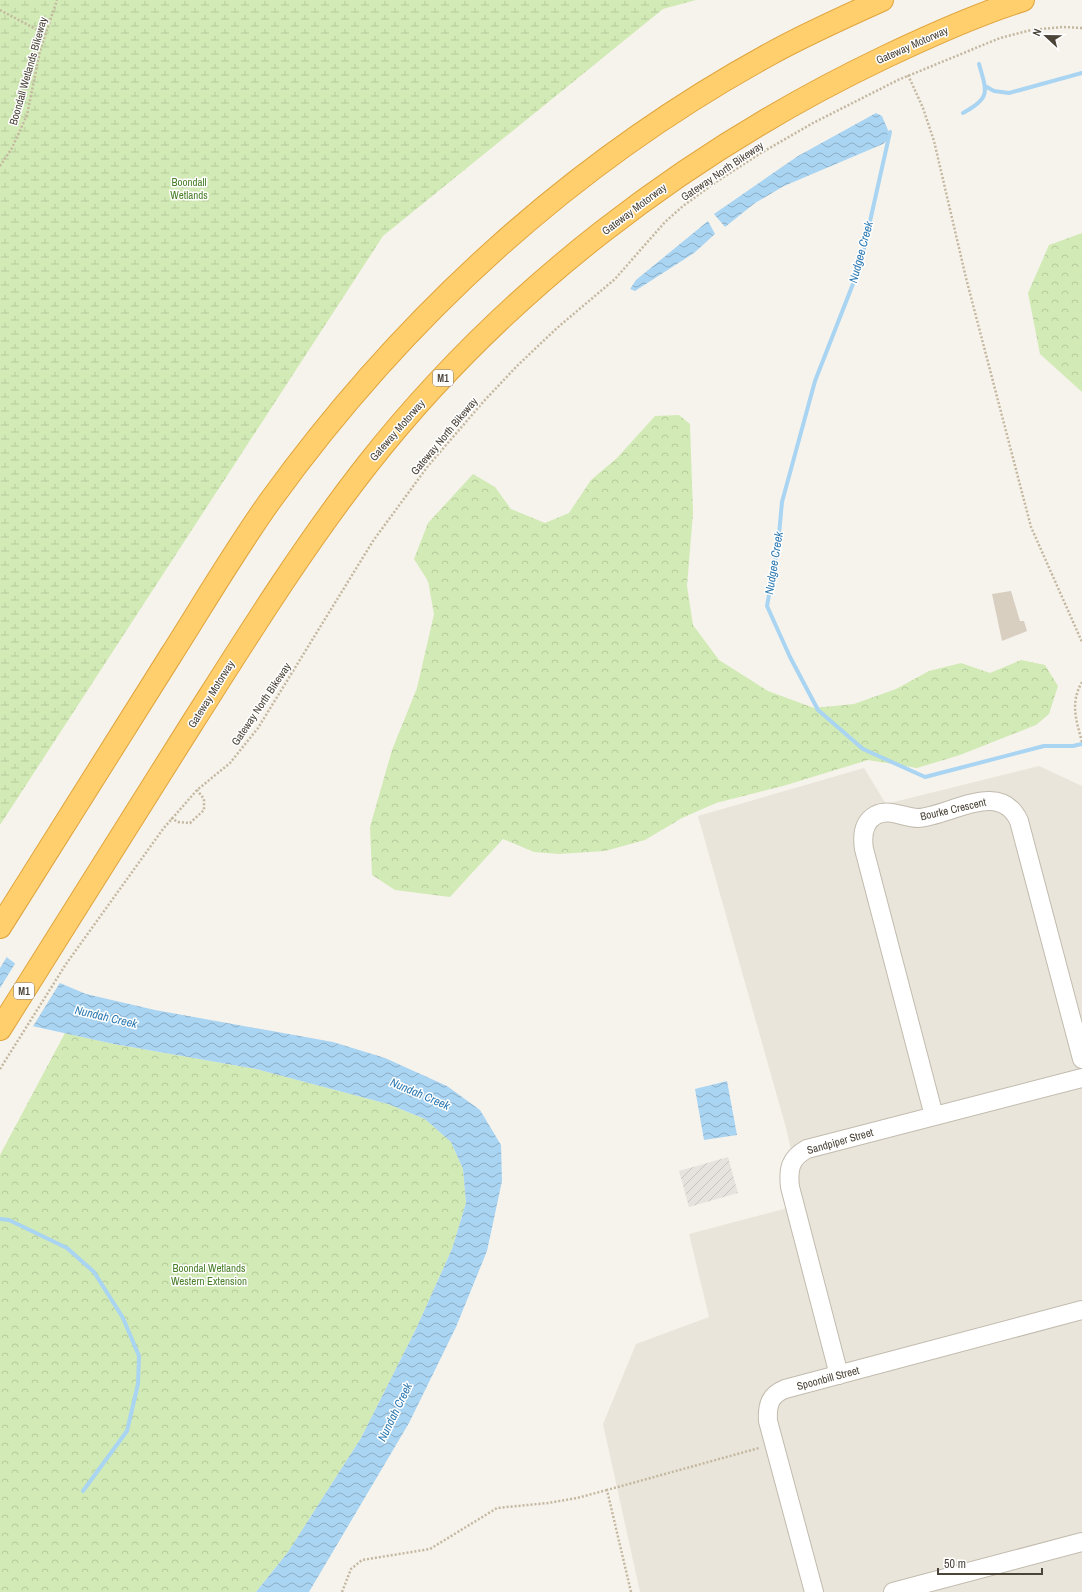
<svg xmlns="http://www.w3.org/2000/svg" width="1082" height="1592" font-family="'Archivo Narrow',sans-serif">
  <defs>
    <pattern id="industrial-furrows" width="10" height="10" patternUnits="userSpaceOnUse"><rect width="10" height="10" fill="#e6e2dd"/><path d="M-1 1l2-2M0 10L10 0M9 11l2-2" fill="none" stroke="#c7c3be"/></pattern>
    <pattern id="forest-crowns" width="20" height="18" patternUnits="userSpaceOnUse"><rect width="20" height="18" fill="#d2eab5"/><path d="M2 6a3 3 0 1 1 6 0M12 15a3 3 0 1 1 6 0" fill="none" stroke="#b6ca9c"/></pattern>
    <pattern id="wetland-marsh" width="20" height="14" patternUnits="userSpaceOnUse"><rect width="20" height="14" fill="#d2eab5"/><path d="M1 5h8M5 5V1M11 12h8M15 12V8" fill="none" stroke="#b6ca9c"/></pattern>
    <pattern id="water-waves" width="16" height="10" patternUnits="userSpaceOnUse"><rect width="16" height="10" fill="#a9d4f2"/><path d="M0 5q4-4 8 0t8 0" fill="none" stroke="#8caec5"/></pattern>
  </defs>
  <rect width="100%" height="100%" fill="#f6f3ec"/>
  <path fill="#eae5da" d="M1039 766 1082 786V1592H640L603 1424 636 1344 709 1317 689 1234 803 1204 786 1128 698 816 864 768 886 804Z"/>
  <path fill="url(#industrial-furrows)" d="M728 1157 738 1193 689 1207 679 1171Z"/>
  <path fill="url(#forest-crowns)" d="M1082 233V392L1040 354 1028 293 1049 245Z
    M679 415 690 424 693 513 687 586 693 625 719 660 768 691 814 708 854 704 896 689 929 671 961 663 990 673 1021 660 1045 665 1058 686 1049 714 1036 725 960 755 917 768 868 760 783 786 716 803 682 818 645 840 605 851 559 854 534 852 503 839 450 897 395 890 372 875 370 827 392 750 417 688 434 614 428 581 414 559 428 523 473 474 495 487 511 509 545 523 569 513 591 480 617 458 655 416Z
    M65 1033 114 1044 256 1069 388 1104 425 1119 451 1142 463 1169 466 1203 452 1249 416 1329 361 1438 288 1552 256 1592H0V1155Z"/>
  <path fill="url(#wetland-marsh)" d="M0 0H696L663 9 383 236 0 825Z"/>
  <path fill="url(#water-waves)" d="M876 113 882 116C886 127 894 136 883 144L784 186 755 203 725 227 714 214 798 156Z
    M708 221 715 234 694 253 635 291 630 289 636 280Z
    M0 952 17 965 86 994 155 1010 333 1042 385 1058 447 1086 480 1110 501 1145 502 1181 487 1251 456 1327 409 1423 309 1592H256L288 1552 361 1438 416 1329 452 1249 466 1203 463 1169 451 1142 425 1119 388 1104 256 1069 114 1044 32 1026 0 1008Z
    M727 1081 737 1135 704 1140 695 1089Z"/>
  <path fill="#f6f3ec" d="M0 950 8 955 0 968Z
    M16 962 61 981 32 1028 0 1010V988Z"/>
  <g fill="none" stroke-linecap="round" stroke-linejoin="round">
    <path stroke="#a9d4f2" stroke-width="4" d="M985 86 994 91 1009 93 1082 73
      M963 113C991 98 987 92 979 64
      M890 132 860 266 815 381 782 502 778 545 767 606 790 657 818 710 863 749 925 777 1044 746H1073L1082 744
      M0 1219 9 1220 67 1248 94 1272 123 1318 139 1356 138 1384 127 1431 83 1491"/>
  </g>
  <path fill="#d8cfc1" d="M1011 591 1020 621H1024L1027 631 1002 641 992 594Z"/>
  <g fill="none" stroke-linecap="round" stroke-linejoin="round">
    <defs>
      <path id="minor" d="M934 1116 864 849C862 836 863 822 876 815 890 808 904 818 918 818 950 816 1000 779 1019 821L1082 1059
        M839 1375 790 1187C788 1169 790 1158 807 1149L1082 1078
        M814 1592 768 1421C767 1405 770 1395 785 1389L1082 1310
        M893 1592 1082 1542"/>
      <path id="highway" d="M0 927C57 837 114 746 171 655 204 603 235 550 270 501 403 317 571 163 770 54 806 34 844 17 882 0
        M0 1029C64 928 128 827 191 725 247 637 302 548 367 465 503 292 686 152 885 57 929 36 975 15 1023 0"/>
    </defs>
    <use href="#minor" stroke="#c2bbae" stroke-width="20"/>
    <use href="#highway" stroke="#e0a43c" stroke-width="24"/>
    <path stroke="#c4b79f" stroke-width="2.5" stroke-dasharray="2 2" stroke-linecap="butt" d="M0 10 45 34
      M908 75 923 108 934 141 966 278 1031 527 1082 642
      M0 166 12 148 27 115 40 51 57 0
      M1082 682C1070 703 1076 720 1082 742
      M171 818 178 822 190 823 204 810V799L197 790
      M0 1069 66 964 163 829 197 790 230 763 258 728 373 541 428 466 484 401 517 366 557 328 615 279 665 222 683 206 716 182 761 153 813 123 898 80 1000 38 1031 30 1063 27 1082 28
      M342 1592 351 1569 362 1560 430 1549 497 1508 548 1503 577 1498 607 1490
      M631 1592 607 1490 759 1448"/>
    <use href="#minor" stroke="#fff" stroke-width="18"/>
    <use href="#highway" stroke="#ffcf6e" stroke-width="22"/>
  </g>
  <g text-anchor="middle" stroke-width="3" stroke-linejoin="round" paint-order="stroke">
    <g fill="#fff" stroke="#817c74" stroke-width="1">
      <rect x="433" y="370" width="20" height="16" rx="3"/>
      <rect x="14" y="983" width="20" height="16" rx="3"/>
    </g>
    <g font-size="10" font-weight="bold" fill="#4b4439">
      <text x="443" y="382">M1</text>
      <text x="24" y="995">M1</text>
    </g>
    <g font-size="11" fill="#4b4439" stroke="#fff">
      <text transform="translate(912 45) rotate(-24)" y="4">Gateway Motorway</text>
      <text transform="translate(28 71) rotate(-74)" y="4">Boondall Wetlands Bikeway</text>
      <text transform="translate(722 171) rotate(-34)" y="4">Gateway North Bikeway</text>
      <text transform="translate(634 209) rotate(-37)" y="4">Gateway Motorway</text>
      <text transform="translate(397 430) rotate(-49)" y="4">Gateway Motorway</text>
      <text transform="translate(444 436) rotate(-50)" y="4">Gateway North Bikeway</text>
      <text transform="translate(211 694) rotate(-58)" y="4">Gateway Motorway</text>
      <text transform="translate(261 704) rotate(-56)" y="4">Gateway North Bikeway</text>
      <text transform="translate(953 809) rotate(-13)" y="4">Bourke Crescent</text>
      <text transform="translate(840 1141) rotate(-16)" y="4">Sandpiper Street</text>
      <text transform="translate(828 1378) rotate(-15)" y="4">Spoonbill Street</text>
    </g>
    <g font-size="11" fill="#4a7f2a" stroke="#fff">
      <text x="189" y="186">Boondall<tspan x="189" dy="13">Wetlands</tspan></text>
      <text x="209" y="1272">Boondal Wetlands<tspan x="209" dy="13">Western Extension</tspan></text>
    </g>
    <g font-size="12" font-style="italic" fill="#2e7ab2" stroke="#fff">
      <text transform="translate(861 252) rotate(-75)" y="4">Nudgee Creek</text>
      <text transform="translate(774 563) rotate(-81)" y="4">Nudgee Creek</text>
      <text transform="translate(106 1017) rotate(13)" y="4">Nundah Creek</text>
      <text transform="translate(420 1094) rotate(23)" y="4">Nundah Creek</text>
      <text transform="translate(395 1412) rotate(-64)" y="4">Nundah Creek</text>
    </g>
  </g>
  <g transform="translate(1046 36) rotate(292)" stroke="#ffffff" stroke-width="3" paint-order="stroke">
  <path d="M0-3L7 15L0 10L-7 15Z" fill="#4b4439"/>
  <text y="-6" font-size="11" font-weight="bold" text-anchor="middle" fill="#4b4439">N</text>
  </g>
  <path d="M938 1568v6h104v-6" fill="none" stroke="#4b4439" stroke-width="2"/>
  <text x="944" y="1568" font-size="12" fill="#4b4439" stroke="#ffffff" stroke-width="3" paint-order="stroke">50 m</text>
</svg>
